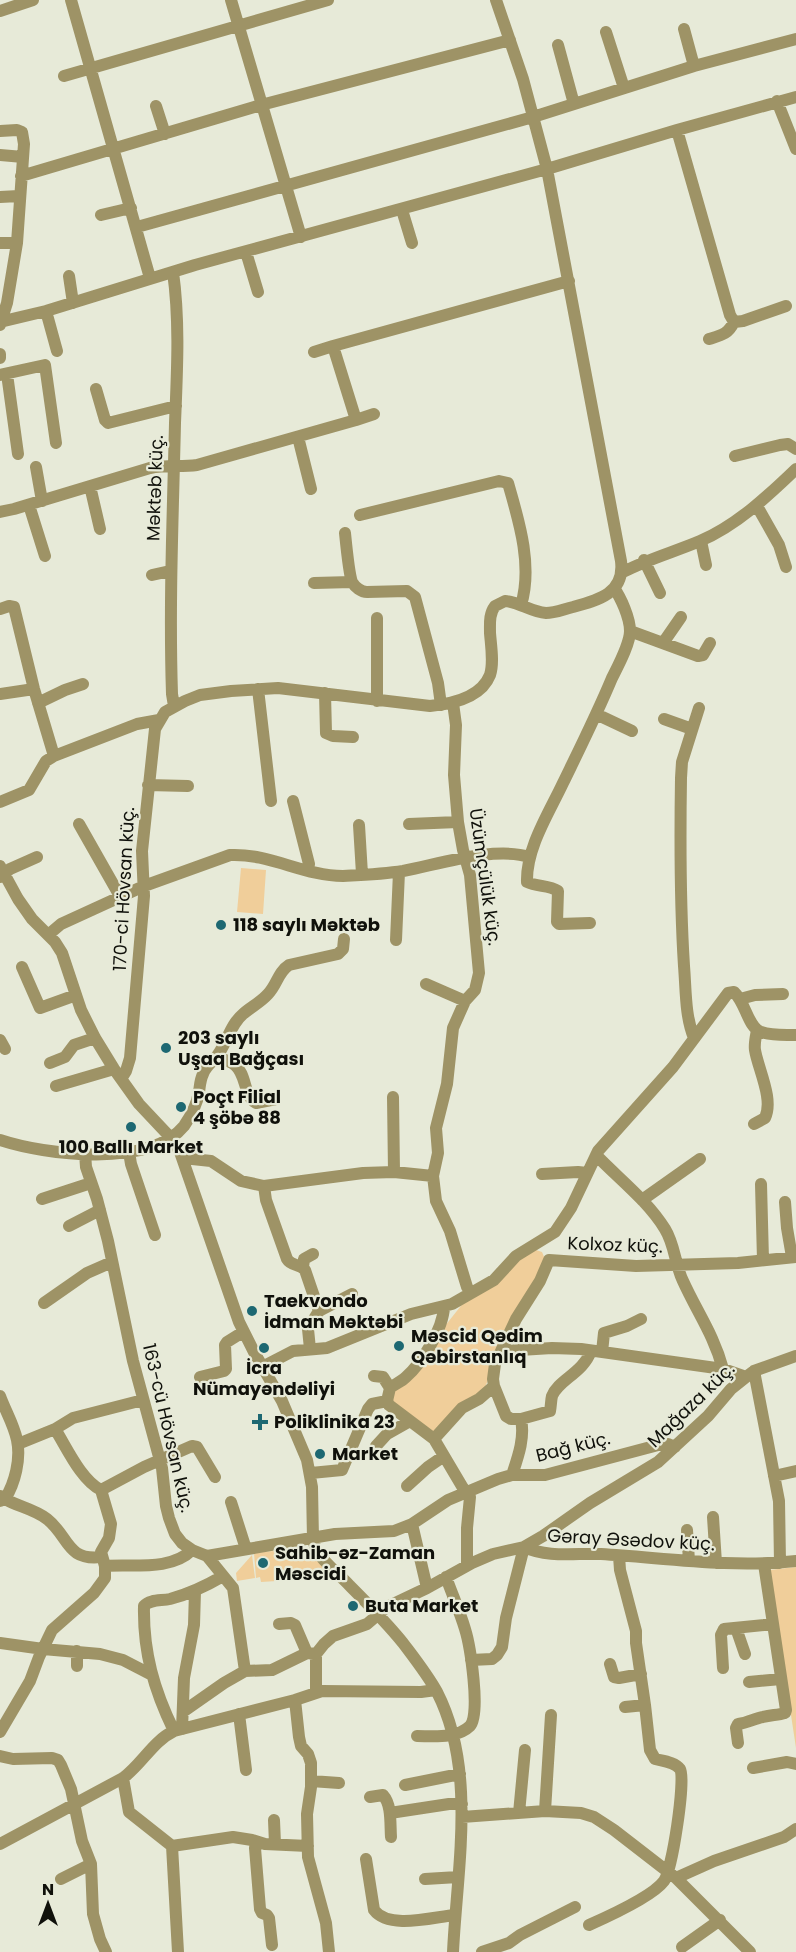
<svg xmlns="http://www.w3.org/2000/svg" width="796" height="1952" font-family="Poppins,sans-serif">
  <rect width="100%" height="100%" fill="#e7ead8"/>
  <path fill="#f0ce9a" d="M241 868 266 870 263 914 237 912Z
    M533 1249 542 1252 545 1259 484 1389 436 1431H430L396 1407 390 1395 464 1302Z
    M303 1548 327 1570 308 1579 261 1582 260 1577 256 1578 254 1553Z
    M252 1555 255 1578 237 1581 236 1573Z
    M796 1567V1748L769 1570Z"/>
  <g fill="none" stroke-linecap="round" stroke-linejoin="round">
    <path stroke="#9e9366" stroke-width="12" d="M71 0 150 278
      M231 0 301 237
      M0 11 33 0
      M684 29 694 66
      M606 32 624 88
      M558 45 574 104
      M64 76 328 0
      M777 101 796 149
      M156 106 165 134
      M677 130 730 315 734 322 743 321 786 306
      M0 131 17 130 22 132 24 144 17 243 7 303 0 325
      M0 155 23 157
      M21 176 261 105 510 40
      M0 197 19 196
      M402 210 412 243
      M101 215 131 208
      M137 227 533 117 694 66 796 39
      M0 243H17
      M246 252 258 292
      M173 272C180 322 177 373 175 423 173 513 169 603 172 694L174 706
      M69 276 73 303
      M46 311 57 351
      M0 322 46 311 195 265 547 169 677 130 796 97
      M709 339C722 335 728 334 734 322
      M314 352 333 346
      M0 354V358
      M7 374 18 454
      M0 375 45 365 56 443
      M96 389 105 420 108 423 176 406
      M356 420 374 414
      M298 437 311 489
      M735 456 780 445 788 444 796 449
      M36 467 42 501
      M90 486 100 529
      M29 505 45 556
      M757 506 779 545 786 567
      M0 512 14 509 150 468C166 465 181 467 197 465L356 420 333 346 569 281
      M360 515 499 481 508 483C519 521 533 566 521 605
      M345 533C346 543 349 574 352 582 355 587 361 592 367 592L407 591 415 597 438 683 441 705
      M701 541 706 565
      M644 560 660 593
      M623 572C648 559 674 552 700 541 736 526 769 495 796 469
      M152 575 170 571
      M314 583 352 582
      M0 609 9 606 14 607 34 689 54 756
      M377 618V701
      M630 631 698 656 703 655 710 643
      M663 643 681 617
      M258 689 271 801
      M325 693 326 733 333 736 353 737
      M0 694 34 689
      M38 703 65 690 83 684
      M453 703 456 725 454 775 458 822 463 850 470 875 479 973 475 990 465 1001 453 1028 447 1084 436 1128 438 1153 433 1176 436 1201 450 1231 467 1287 471 1293
      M596 714 632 731
      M664 719 692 729
      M148 785 188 786
      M293 801 309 864 308 871
      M0 802 29 790 46 761 54 756 137 724 159 720
      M79 824 121 898
      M409 824 458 822
      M359 825 362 874
      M0 866 18 899 32 919 55 942 62 953 81 1010 95 1038 114 1069 139 1104 171 1138 180 1152 239 1322 254 1352 282 1401 307 1460 312 1487 313 1539 316 1550C325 1564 339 1574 350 1586 368 1604 387 1623 403 1643 415 1659 427 1674 437 1692 477 1770 457 1868 453 1952
      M0 877 10 869 37 857
      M590 923 559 924 557 922 558 891C549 885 537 887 527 882 526 848 549 813 563 783 580 748 597 714 612 678 618 666 630 644 630 631 630 618 621 598 614 588
      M48 935 61 924 144 886 230 855C269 853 304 876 343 876 362 875 384 874 403 871 440 864 494 846 530 857
      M396 940 399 872
      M22 967 40 1008 76 995
      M426 984 465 1001
      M740 999 755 995 783 994
      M694 1038C685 1016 686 990 684 966 680 903 680 841 681 778L682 762 699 708
      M0 1040 5 1049
      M216 1057C222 1059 230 1061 235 1065 247 1075 243 1095 256 1103L276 1099
      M50 1063 65 1057 74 1045 95 1038
      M121 1079 126 1071 130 1058 144 896 142 851 155 729 165 712 185 701 200 695 231 691 278 688 430 706C451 704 481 698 490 675 494 663 491 646 490 633 490 623 489 614 495 606L505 601C519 602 531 612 546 613 555 613 564 609 573 607 599 600 625 593 621 561L547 169 523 79 496 0
      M56 1086 114 1069
      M393 1097 394 1172
      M754 1124 765 1118C774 1099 758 1069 755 1050 754 1044 756 1036 757 1030
      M0 1140C45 1155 150 1168 184 1126 191 1116 197 1104 199 1092 200 1086 200 1080 203 1074 205 1067 212 1062 217 1056 227 1043 230 1025 243 1014 251 1007 261 1002 268 994 277 985 278 972 289 965L338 954 343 949 344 939
      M129 1152 131 1164 155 1235
      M85 1153 86 1167 97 1199 108 1241 133 1361 162 1468 166 1506 169 1518 175 1534 182 1543 192 1550 207 1556 335 1534 394 1531 412 1524 448 1500 498 1479 512 1475C518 1457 525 1438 521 1419H511L506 1416 494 1386 493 1379 495 1364 516 1319 540 1281 549 1260 636 1266 738 1263 796 1257
      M596 1155C619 1179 647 1200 665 1229 675 1245 675 1265 683 1281 697 1312 714 1335 723 1369
      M183 1158 211 1161 241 1181 264 1186 363 1173 394 1172 433 1176
      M542 1174 578 1172 587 1173
      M761 1184 763 1260
      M264 1186 266 1200 287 1259C291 1266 300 1264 305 1270L319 1311 308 1329 310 1349
      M42 1199 91 1183
      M642 1200 700 1159
      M785 1202 787 1228 792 1257
      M69 1226 100 1210
      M303 1267 304 1259 313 1254
      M44 1303 87 1273 112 1262
      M444 1307C443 1329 422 1363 406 1377 401 1382 395 1384 390 1388L387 1401 389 1405 434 1439 463 1488 470 1497 467 1528V1565
      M319 1311 352 1294
      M502 1351 552 1348 581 1349 723 1369 746 1377
      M602 1352 604 1333 627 1326 641 1319
      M262 1367 293 1351 327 1348 411 1314 452 1304 494 1280 516 1256 555 1232 571 1208 598 1151 673 1067 728 993 734 992C746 1003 748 1028 761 1032 772 1036 785 1035 796 1035
      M754 1371 779 1501 780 1563
      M374 1376 383 1377 390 1388
      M200 1377 224 1371 226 1369 225 1345 227 1342 243 1332
      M0 1396C5 1410 14 1425 17 1440 21 1459 15 1483 5 1499L0 1501
      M521 1419 550 1411C551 1406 551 1400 552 1396 558 1380 583 1373 591 1351
      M434 1439 462 1408 479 1399 494 1386
      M18 1444 55 1429 73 1418 143 1400
      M376 1446 387 1434 410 1421
      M311 1473 342 1470 368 1409 372 1404 387 1401
      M512 1475H545L662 1444H668L675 1447
      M774 1476 796 1471
      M407 1486 428 1467 444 1456
      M101 1490 144 1467 192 1446 197 1447 215 1477
      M0 1496C14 1506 33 1508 47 1519 69 1536 66 1561 101 1557
      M231 1502 246 1549
      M713 1517 716 1563
      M412 1524 427 1588
      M687 1530 689 1561
      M524 1547C548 1558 575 1553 601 1554 666 1558 731 1568 796 1561
      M207 1556 233 1588 245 1671
      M105 1566C133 1564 171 1571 192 1550
      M279 1624 291 1623 295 1625 307 1653
      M736 1628 745 1654
      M0 1643 43 1649 100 1654 123 1660 152 1675
      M77 1651V1666
      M471 1660 492 1659 497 1655 502 1647 506 1618 524 1547
      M610 1664 614 1677 619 1678 641 1674
      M723 1668 721 1635 724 1629 773 1624
      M749 1682 781 1679
      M316 1692V1654L324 1644 333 1636 367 1624 387 1607 427 1588 472 1563 493 1554 524 1547 543 1536 590 1503 658 1462 708 1416 731 1389 746 1377 754 1371 796 1356
      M295 1700 299 1737 301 1746 308 1754 311 1763V1787L307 1814 308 1857 326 1923 329 1952
      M625 1707 645 1705
      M184 1711 224 1683 245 1671 272 1670 307 1653 316 1654
      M239 1714 246 1770
      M182 1729 184 1678 194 1625 195 1591
      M174 1731C154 1690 143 1652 144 1606 150 1599 161 1601 170 1599 189 1594 206 1586 223 1576
      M0 1732 30 1681 39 1657 52 1630 94 1593 105 1578V1566L101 1552 109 1538 111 1524 101 1490C81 1480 67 1448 55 1429
      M417 1736C433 1736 457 1739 470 1726 481 1714 470 1645 465 1629 460 1612 452 1594 446 1577
      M738 1743 736 1728 738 1724C748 1723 755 1718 763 1717 771 1715 778 1715 785 1713L786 1710 764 1564
      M0 1756 13 1759 52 1758 58 1760 61 1765 71 1789 82 1841 91 1864 93 1914 100 1939 106 1952
      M753 1768 787 1762 796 1764
      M123 1778 129 1812 172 1846 233 1837 252 1840 265 1844 308 1846
      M311 1781 339 1783
      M405 1785 460 1774
      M370 1797 383 1795C392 1805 390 1824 391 1837
      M545 1811 551 1715
      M390 1813 449 1804H462
      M519 1813 525 1750
      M462 1817 545 1811 581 1813 594 1817 614 1830 676 1878 750 1952
      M274 1820 275 1844
      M258 1842 255 1848 260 1909 262 1913 267 1915 269 1918 272 1945
      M0 1844 123 1778C142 1764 153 1741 174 1731L295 1700 322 1691 421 1692 436 1690
      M172 1846 178 1952
      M366 1859 374 1910C389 1930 433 1917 455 1915
      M676 1878 714 1861 784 1837 796 1829
      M61 1879 91 1864
      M425 1879 458 1877
      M589 1925C607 1917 653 1896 664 1881 672 1871 686 1779 680 1769 675 1762 663 1761 655 1759L650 1750 645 1705 636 1643V1631L620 1570 619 1556
      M682 1947 720 1920
      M482 1952 509 1943 520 1935 575 1907"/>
  </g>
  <g fill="#1d6872" stroke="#e7ead8" stroke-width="2">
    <circle cx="221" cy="925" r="6"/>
    <circle cx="166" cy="1048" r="6"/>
    <circle cx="181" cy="1107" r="6"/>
    <circle cx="131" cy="1127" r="6"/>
    <circle cx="252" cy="1311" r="6"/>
    <circle cx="399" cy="1346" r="6"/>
    <circle cx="264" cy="1348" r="6"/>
    <path d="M257 1413h6v6h6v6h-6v6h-6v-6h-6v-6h6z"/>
    <circle cx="320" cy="1454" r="6"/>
    <circle cx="263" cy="1563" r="6"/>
    <circle cx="353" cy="1606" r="6"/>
  </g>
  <g text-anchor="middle" stroke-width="4.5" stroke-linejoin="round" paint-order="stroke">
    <g font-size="18" fill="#10110b" stroke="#e7ead8">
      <text transform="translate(155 488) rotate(-88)" y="6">Məktəb küç.</text>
      <text transform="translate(485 877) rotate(82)" y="6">Üzümçülük küç.</text>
      <text transform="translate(124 889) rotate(-87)" y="6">170-ci Hövsan küç.</text>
      <text transform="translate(615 1245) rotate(2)" y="6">Kolxoz küç.</text>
      <text transform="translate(691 1405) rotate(-44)" y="6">Mağaza küç.</text>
      <text transform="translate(168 1428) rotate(77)" y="6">163-cü Hövsan küç.</text>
      <text transform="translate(573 1447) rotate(-14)" y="6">Bağ küç.</text>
      <text transform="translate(631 1540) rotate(3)" y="6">Gəray Əsədov küç.</text>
    </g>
    <g font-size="18" font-weight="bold" fill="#10110b" stroke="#e7ead8" text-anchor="start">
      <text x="233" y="931">118 saylı Məktəb</text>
      <text x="178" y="1044">203 saylı<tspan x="178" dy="21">Uşaq Bağçası</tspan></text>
      <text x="193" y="1103">Poçt Filial<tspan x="193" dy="21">4 şöbə 88</tspan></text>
      <text x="131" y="1153" text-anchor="middle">100 Ballı Market</text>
      <text x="264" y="1307">Taekvondo<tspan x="264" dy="21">İdman Məktəbi</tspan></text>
      <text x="411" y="1342">Məscid Qədim<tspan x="411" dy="21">Qəbirstanlıq</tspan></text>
      <text x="264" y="1374" text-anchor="middle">İcra<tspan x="264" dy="21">Nümayəndəliyi</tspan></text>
      <text x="274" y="1428">Poliklinika 23</text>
      <text x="332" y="1460">Market</text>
      <text x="275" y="1559">Sahib-əz-Zaman<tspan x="275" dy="21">Məscidi</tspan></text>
      <text x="365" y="1612">Buta Market</text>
    </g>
  </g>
  <g transform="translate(48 1904)" stroke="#e7ead8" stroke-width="4.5" paint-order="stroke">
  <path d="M0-4.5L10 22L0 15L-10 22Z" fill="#10110b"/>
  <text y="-9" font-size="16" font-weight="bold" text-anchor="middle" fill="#10110b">N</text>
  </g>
</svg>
